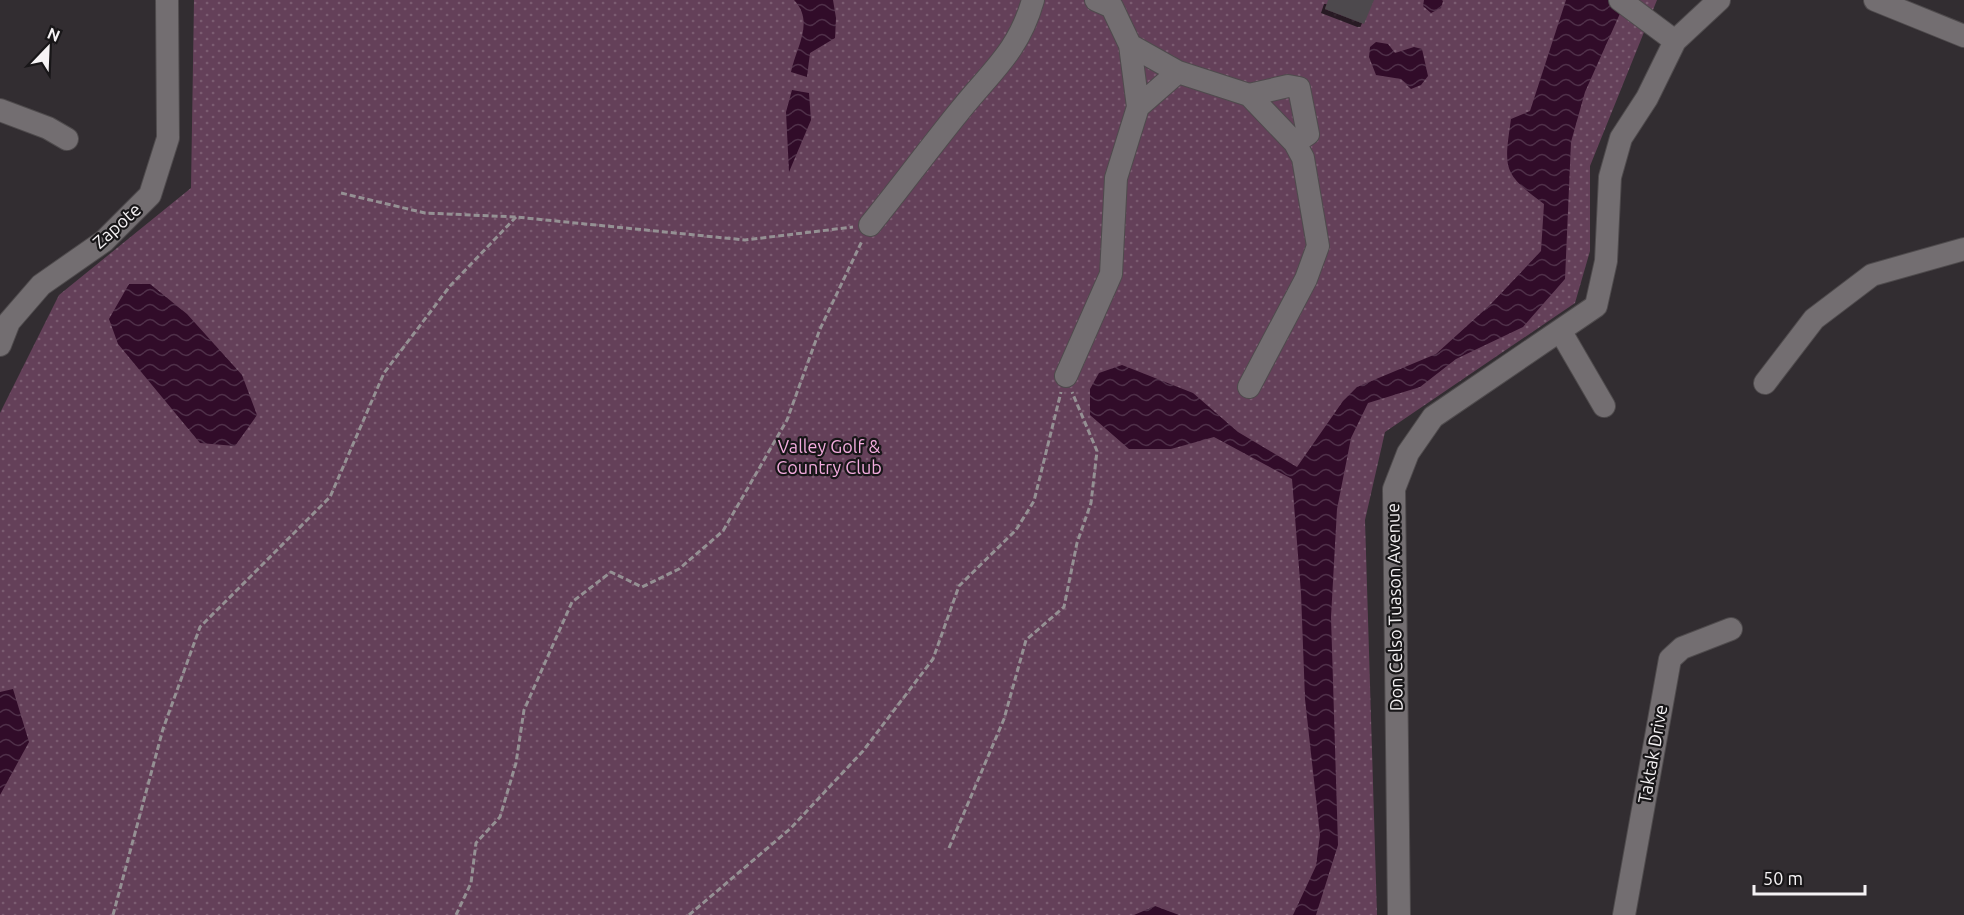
<svg xmlns="http://www.w3.org/2000/svg" width="1964" height="915" font-family="Ubuntu,sans-serif">
  <defs>
    <pattern id="park-dots" width="8" height="8" patternUnits="userSpaceOnUse" patternTransform="scale(1.5)"><rect width="8" height="8" fill="#644059"/><path d="M2 2h.1M6 6h.1" fill="none" stroke="#7b5c71" stroke-width="1.8" stroke-linecap="round"/></pattern>
    <pattern id="water-waves" width="16" height="10" patternUnits="userSpaceOnUse" patternTransform="scale(1.5)"><rect width="16" height="10" fill="#310c29"/><path d="M0 5q4-4 8 0t8 0" fill="none" stroke="#4f3049"/></pattern>
    <filter id="shadow"><feDropShadow dx="-4" dy="4" stdDeviation="0" flood-color="#0009"/></filter>
  </defs>
  <rect width="100%" height="100%" fill="#322d31"/>
  <path fill="url(#park-dots)" d="M194 0H1657L1590 166V251L1575 303 1385 432 1365 520 1377 915H0V413L59 295 191 188Z"/>
  <path fill="url(#water-waves)" d="M794 0H833L836 18 835 38 810 53 807 77 791 72C796 47 815 22 794 0Z
    M1424 0H1442L1443 1 1441 8 1431 13 1423 6Z
    M1566 0H1626L1585 92 1571 142 1565 279 1523 327 1456 359 1420 387 1368 403 1351 438 1337 509 1331 617 1338 845 1316 915H1293L1316 866 1320 835 1305 699 1301 593 1292 479 1214 437 1171 449H1129L1090 415V389L1099 373 1122 365 1193 393 1238 432 1297 467 1343 401 1357 387 1436 354 1490 305 1541 251 1544 204C1502 173 1504 169 1511 119L1530 111Z
    M1376 42 1388 44 1395 53 1414 47 1422 49 1428 76 1421 85 1411 89 1401 79 1376 75 1369 57 1370 47Z
    M792 90 809 93 811 120 789 172 786 112Z
    M129 284H150L187 314 242 375 257 415 235 446 200 443 118 344 109 319Z
    M13 689 29 742 0 795V692Z
    M1155 906 1179 915H1134Z"/>
  <path fill="#4e494d" filter="url(#shadow)" d="M1328 0H1374L1364 24 1325 9Z"/>
  <g fill="none" stroke-linecap="round" stroke-linejoin="round">
    <defs>
      <path id="minor" d="M1620 0 1675 41
        M1875 0 1964 36
        M1130 45 1178 72 1249 95 1295 143 1303 158 1318 246 1306 279 1249 387
        M1249 95 1288 86 1299 88 1308 134 1295 143
        M1138 107 1178 72
        M0 110 48 128 67 139
        M870 225C900 188 928 150 958 113 990 72 1018 53 1033 0
        M1561 332 1604 406
        M0 345 9 322 41 285 104 241 150 195 168 138 167 0
        M1066 376 1111 274 1116 178 1138 107 1130 45 1112 7 1096 0
        M1765 383 1814 319 1872 275 1964 249
        M1399 915 1394 489 1408 453 1433 417 1596 306 1606 261 1610 177 1621 138 1647 98 1675 41 1719 0
        M1624 915 1670 659 1682 648 1731 629"/>
    </defs>
    <use href="#minor" stroke="#4f4b4d" stroke-width="24"/>
    <path stroke="#959194" stroke-width="3" stroke-dasharray="6 3" stroke-linecap="butt" d="M341 193 425 213 516 217 745 240 853 227
      M949 848 1004 719 1026 640 1064 607 1077 543 1091 503 1097 451 1072 392
      M113 915 163 729 200 627 330 497 384 373 450 286 516 217
      M456 915 471 883 476 843 500 817 516 763 524 710 572 602 611 572 642 587 679 569 723 531 787 420 820 329 862 241
      M689 915 791 828 863 751 933 659 959 586 1016 530 1034 501 1061 392"/>
    <use href="#minor" stroke="#736e71" stroke-width="22"/>
  </g>
  <g text-anchor="middle" stroke-width="4.5" stroke-linejoin="round" paint-order="stroke">
    <g font-size="18" fill="#f6f3f5" stroke="#181618">
      <text transform="translate(117 226) rotate(-42)" y="6">Zapote</text>
      <text transform="translate(1395 607) rotate(-91)" y="6">Don Celso Tuason Avenue</text>
      <text transform="translate(1653 754) rotate(-80)" y="6">Taktak Drive</text>
    </g>
    <g font-size="18" fill="#f3acde" stroke="#181618">
      <text x="829" y="453">Valley Golf &amp;<tspan x="829" dy="21">Country Club</tspan></text>
    </g>
  </g>
  <g transform="translate(48 48) rotate(23)" stroke="#181618" stroke-width="4.5" paint-order="stroke">
  <path d="M0-4.5L10 22L0 15L-10 22Z" fill="#f6f3f5"/>
  <text y="-9" font-size="16" font-weight="bold" text-anchor="middle" fill="#f6f3f5">N</text>
  </g>
  <path d="M1754 885v9h111v-9" fill="none" stroke="#f6f3f5" stroke-width="3"/>
  <text x="1763" y="885" font-size="18" fill="#f6f3f5" stroke="#181618" stroke-width="4.5" paint-order="stroke">50 m</text>
</svg>
